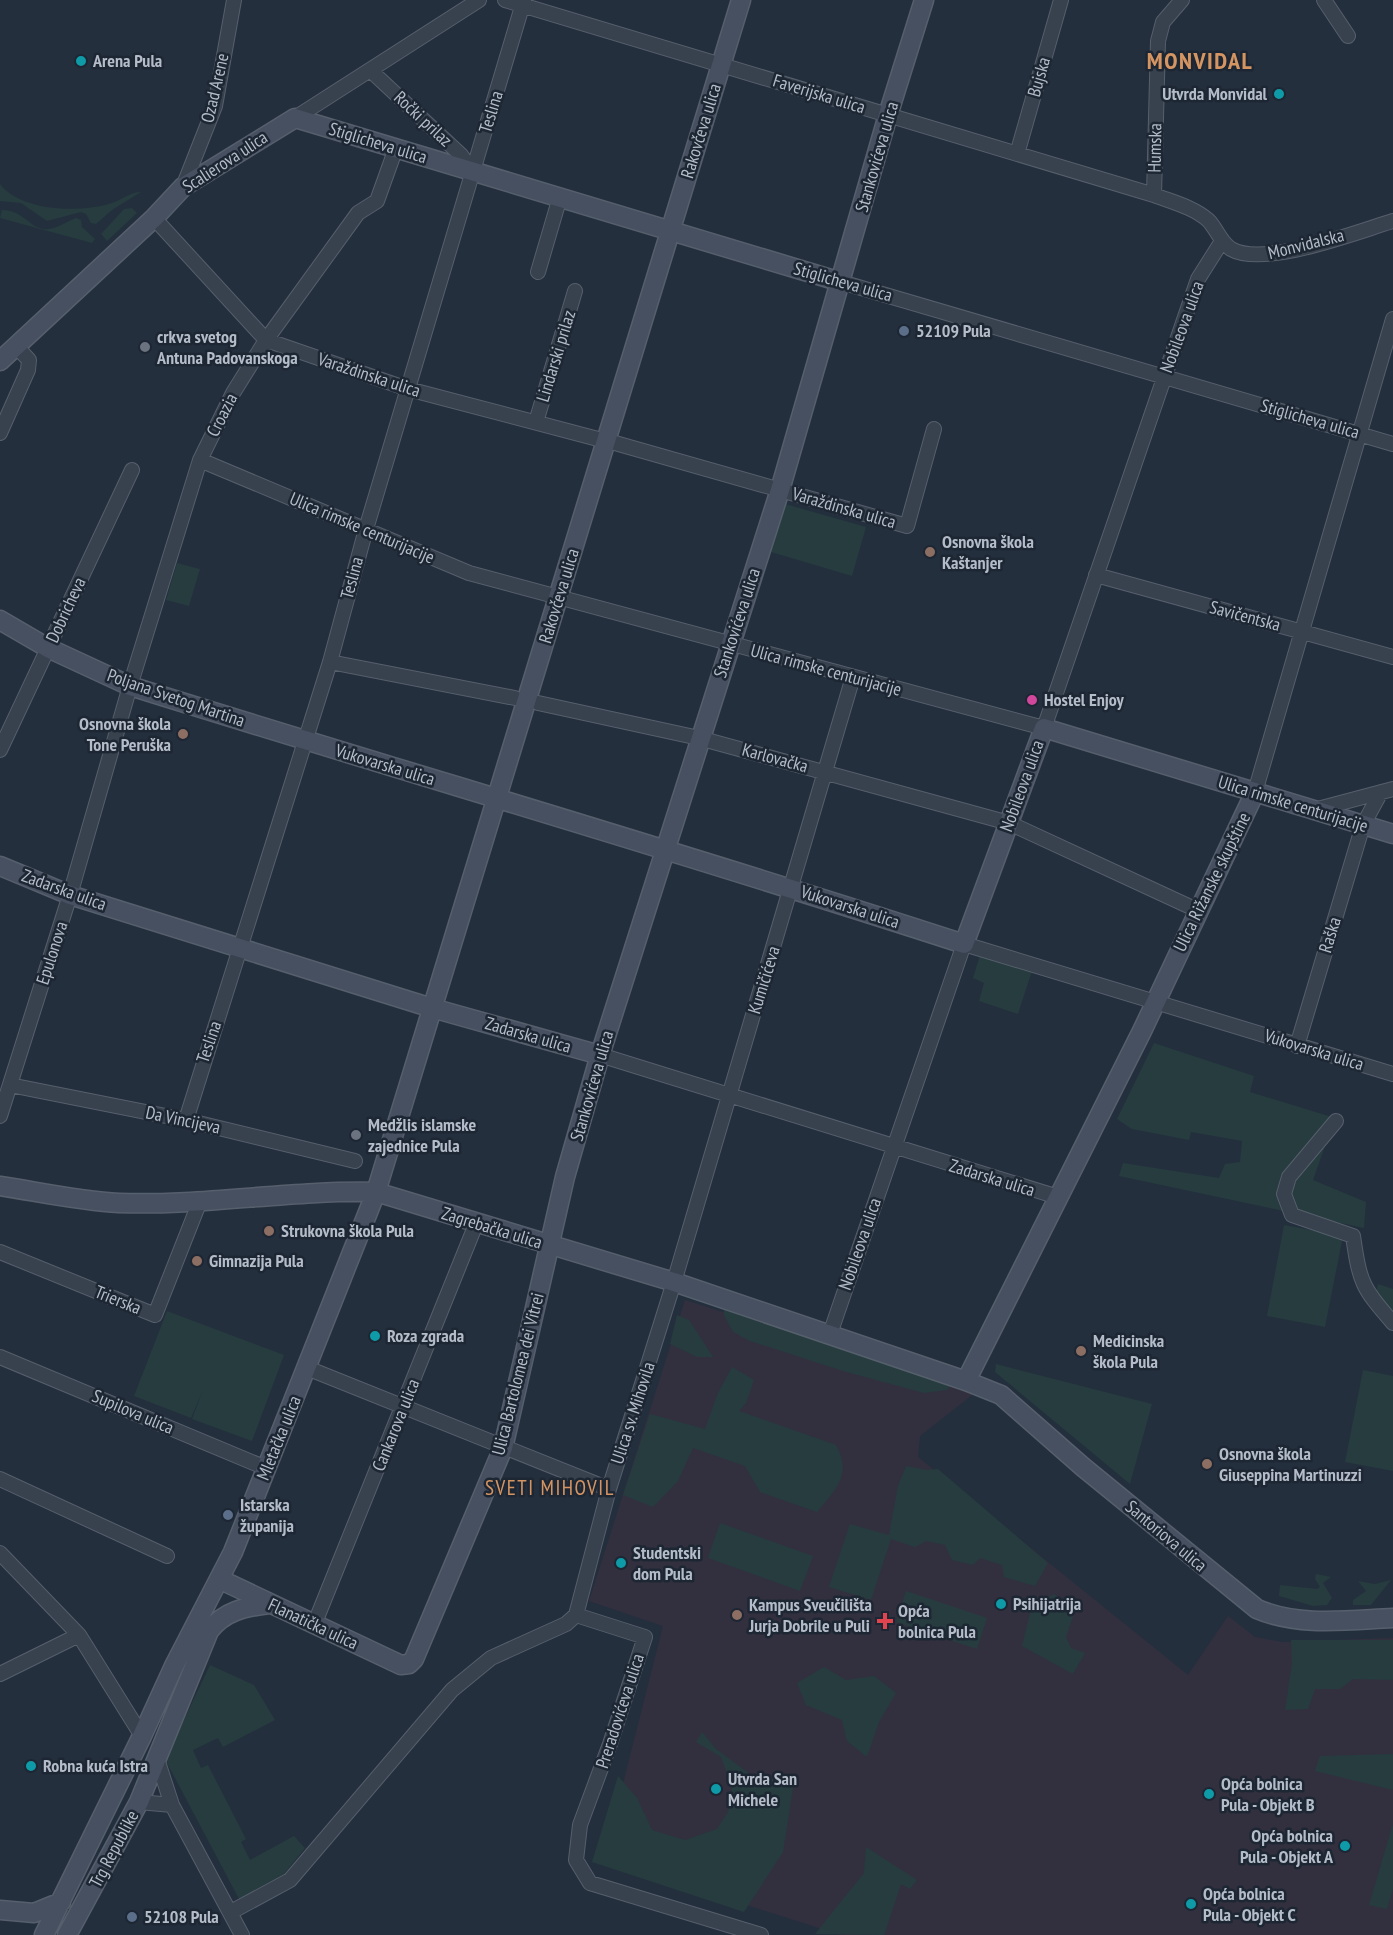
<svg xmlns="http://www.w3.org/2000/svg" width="1393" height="1935" font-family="'PT Sans Narrow',sans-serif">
  <rect width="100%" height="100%" fill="#242f3e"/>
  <path fill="#32303f" d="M685 1300 976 1392 920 1436 918 1457 1188 1675 1228 1616 1255 1637 1282 1642 1393 1638V1935H841L612 1862 611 1831 663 1626 589 1601Z"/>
  <path fill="#263c3f" d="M0 184C22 212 81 213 112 203 121 200 133 191 141 192L112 210 96 224 91 223 86 214 81 212 47 221 21 203 0 201Z
    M132 208 137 213 107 241 101 234 124 209Z
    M2 210C25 210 30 231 49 229 58 228 68 221 76 218L81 220 82 227 95 239 92 243 0 218Z
    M785 504 866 527 852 576 771 552Z
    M177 563 200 569 189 606 166 600Z
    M981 952 1033 968 1018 1014 979 1001 984 983 973 978Z
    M1154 1043 1254 1076 1250 1092 1335 1118 1313 1180 1366 1202 1364 1228 1119 1176 1123 1163 1219 1178 1225 1164 1240 1162 1242 1141 1191 1132 1189 1140 1132 1129 1117 1119Z
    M1284 1225 1343 1236 1325 1327 1267 1316Z
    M1378 1284 1393 1289V1311L1376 1293Z
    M724 1304 952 1384 947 1390 924 1393 843 1371 750 1341 733 1332 724 1315Z
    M167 1311 284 1355 252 1441 192 1419 203 1390 191 1418 134 1396Z
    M677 1315 689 1320 713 1357H697L670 1344Z
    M996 1364 1152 1404 1130 1484 995 1372Z
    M732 1367 754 1380 746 1403 739 1411 836 1445C852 1475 836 1489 817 1512L760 1492 745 1466 693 1448 678 1481 653 1507 623 1495 650 1414 705 1429 718 1393Z
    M1363 1370 1393 1376V1471L1345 1462Z
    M906 1466 926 1470 938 1469 1048 1563 1035 1586 1004 1577 1002 1565 980 1558 973 1565 952 1560 945 1545 926 1541 915 1547 891 1539 871 1600 829 1587 850 1524 889 1535 898 1486Z
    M720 1523 813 1556 800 1591 708 1558Z
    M1316 1574 1331 1577 1323 1583 1332 1598 1327 1605 1313 1606 1279 1596 1280 1585 1317 1589 1320 1587 1315 1579Z
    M1391 1580 1371 1605H1353V1600L1366 1591 1358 1581 1375 1584Z
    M906 1591 987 1618 977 1649 896 1622Z
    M1053 1594 1077 1605 1066 1637 1071 1648 1085 1653 1073 1674 1022 1646 1030 1613Z
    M1291 1640H1393V1680L1353 1679 1340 1689H1315L1308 1709 1285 1710 1292 1664Z
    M210 1665 254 1685 275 1720 223 1747 218 1738 193 1750 201 1768 208 1765 246 1839 241 1842 250 1860 294 1836 305 1848 284 1874 239 1899 167 1763 172 1745Z
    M824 1667 846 1680 874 1676 896 1693 879 1722 867 1757 847 1741 842 1720 806 1705 797 1683Z
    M702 1732 716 1749 750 1774 794 1781 783 1852 744 1912 592 1862 618 1776 637 1798 652 1830 685 1840 717 1829 728 1812 732 1788 721 1757 696 1742Z
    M1393 1754V1790L1315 1771 1320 1756Z
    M1393 1824V1889L1387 1909 1369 1905Z
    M866 1847 917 1880 910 1889 901 1884 884 1935 815 1934 864 1873Z"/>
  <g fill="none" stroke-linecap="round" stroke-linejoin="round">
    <defs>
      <path id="street" d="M505 0 1154 195C1172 202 1193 207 1208 220 1217 229 1220 242 1231 249 1264 268 1356 232 1393 221
        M1324 0 1348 36
        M370 70 461 155 473 172
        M295 118 479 0
        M1017 154 1061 0
        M183 187 215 106 234 0
        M1154 195 1158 41 1163 22 1182 0
        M154 218 266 340 408 389 598 439
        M538 272 560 197
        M841 282 1393 444
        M536 422 575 291
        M0 433 28 370 29 360 16 346
        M615 443 907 526 934 429
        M200 460 469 573 1044 728 1198 279 1222 241
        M1096 575 1393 657
        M330 662 515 698
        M538 703 699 738 1009 823 1197 910
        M0 750 132 470
        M1255 792 1393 319
        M1314 810 1393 789
        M1297 1046 1363 825 1381 792
        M600 1055 1058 1197
        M10 1085 186 1120 355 1161
        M0 1116 70 895 130 686 200 460 233 393 266 340 358 213 377 201 396 148
        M186 1120 330 662 366 529 524 0
        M1336 1121 1289 1177 1284 1194 1292 1215 1353 1236C1360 1284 1362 1287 1393 1323
        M0 1252 155 1315 200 1201
        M830 1334 964 944 1393 1074
        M0 1357 266 1468
        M307 1368 609 1489
        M0 1479 167 1556
        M0 1553 79 1635 142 1736
        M576 1615 609 1489 674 1282 853 677
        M576 1615 645 1637 610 1744 580 1825 576 1860 590 1883 761 1935
        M314 1625 476 1224
        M0 1674 79 1635
        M158 1762 172 1805 242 1935
        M139 1802 172 1805
        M231 1912 290 1880 452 1690 491 1658 566 1624 576 1615"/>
      <path id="secondary" d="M0 361 154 218 183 187 295 118 841 282
        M0 620 48 648 130 686C408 773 688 854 964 944L1044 728 1393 834
        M0 866 70 895 432 1008 600 1055
        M0 1186C39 1192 79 1201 119 1203 204 1206 290 1190 376 1192L674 1282 966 1381 1001 1395 1083 1467 1257 1609C1299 1627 1348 1620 1393 1618
        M966 1381 1142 1031 1255 792
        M219 1579 401 1665 409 1664 414 1659 503 1448 565 1177 600 1055 780 490 888 115 924 0
        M0 1910 34 1913 61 1902
        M44 1935 142 1736 174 1666 233 1552 376 1192 741 0
        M67 1935 139 1802 209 1631C224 1611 245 1607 269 1604"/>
    </defs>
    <use href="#street" stroke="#565f6c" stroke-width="16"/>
    <use href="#secondary" stroke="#565f6c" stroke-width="21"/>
    <use href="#street" stroke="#38414e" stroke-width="14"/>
    <use href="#secondary" stroke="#465061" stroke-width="18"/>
  </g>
  <g fill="#0f9aa8" stroke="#1d2633" stroke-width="2">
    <circle cx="81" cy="61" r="6"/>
    <circle cx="1279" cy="94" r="6"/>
    <circle cx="375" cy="1336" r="6"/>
    <circle cx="621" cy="1563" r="6"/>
    <circle cx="1001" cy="1604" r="6"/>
    <circle cx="31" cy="1766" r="6"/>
    <circle cx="716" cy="1789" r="6"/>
    <circle cx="1209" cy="1794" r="6"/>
    <circle cx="1345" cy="1846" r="6"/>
    <circle cx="1191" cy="1904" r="6"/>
  </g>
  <g fill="#5c6f8a" stroke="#1d2633" stroke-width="2">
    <circle cx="904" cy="331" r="6"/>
    <circle cx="228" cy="1515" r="6"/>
    <circle cx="132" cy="1917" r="6"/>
  </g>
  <g fill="#6b7280" stroke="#1d2633" stroke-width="2">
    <circle cx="145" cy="347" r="6"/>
    <circle cx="356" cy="1135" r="6"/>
  </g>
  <g fill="#8d6e63" stroke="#1d2633" stroke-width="2">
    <circle cx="930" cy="552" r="6"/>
    <circle cx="183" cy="734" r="6"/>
    <circle cx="269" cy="1231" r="6"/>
    <circle cx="197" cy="1261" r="6"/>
    <circle cx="1081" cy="1351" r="6"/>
    <circle cx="1207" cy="1464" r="6"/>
    <circle cx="737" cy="1615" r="6"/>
  </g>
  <circle fill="#d1479c" stroke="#1d2633" stroke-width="2" cx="1032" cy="700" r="6"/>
  <path fill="#e0444e" stroke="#1d2633" stroke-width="2" d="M882 1612h6v6h6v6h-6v6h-6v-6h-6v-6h6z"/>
  <g text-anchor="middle" stroke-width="5" stroke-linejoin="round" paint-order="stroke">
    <g font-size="18" font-weight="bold" fill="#b4bcc9" stroke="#1d2633" text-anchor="start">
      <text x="93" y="67">Arena Pula</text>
      <text x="1267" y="100" text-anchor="end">Utvrda Monvidal</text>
      <text x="916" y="337">52109 Pula</text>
      <text x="157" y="343">crkva svetog<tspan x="157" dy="21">Antuna Padovanskoga</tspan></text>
      <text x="942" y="548">Osnovna škola<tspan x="942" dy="21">Kaštanjer</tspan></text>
      <text x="1044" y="706">Hostel Enjoy</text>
      <text x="171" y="730" text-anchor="end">Osnovna škola<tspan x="171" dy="21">Tone Peruška</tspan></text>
      <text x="368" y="1131">Medžlis islamske<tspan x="368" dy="21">zajednice Pula</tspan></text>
      <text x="281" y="1237">Strukovna škola Pula</text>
      <text x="209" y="1267">Gimnazija Pula</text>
      <text x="387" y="1342">Roza zgrada</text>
      <text x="1093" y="1347">Medicinska<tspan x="1093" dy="21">škola Pula</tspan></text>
      <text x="1219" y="1460">Osnovna škola<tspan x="1219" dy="21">Giuseppina Martinuzzi</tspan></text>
      <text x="240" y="1511">Istarska<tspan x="240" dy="21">županija</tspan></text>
      <text x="633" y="1559">Studentski<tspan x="633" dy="21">dom Pula</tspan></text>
      <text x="1013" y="1610">Psihijatrija</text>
      <text x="749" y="1611">Kampus Sveučilišta<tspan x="749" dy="21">Jurja Dobrile u Puli</tspan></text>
      <text x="898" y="1617">Opća<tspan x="898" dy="21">bolnica Pula</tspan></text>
      <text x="43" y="1772">Robna kuća Istra</text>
      <text x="728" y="1785">Utvrda San<tspan x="728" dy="21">Michele</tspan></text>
      <text x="1221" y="1790">Opća bolnica<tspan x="1221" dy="21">Pula - Objekt B</tspan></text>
      <text x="1333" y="1842" text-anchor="end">Opća bolnica<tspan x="1333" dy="21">Pula - Objekt A</tspan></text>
      <text x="1203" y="1900">Opća bolnica<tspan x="1203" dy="21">Pula - Objekt C</tspan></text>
      <text x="144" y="1923">52108 Pula</text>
    </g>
    <g font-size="18" fill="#b4bcc9" stroke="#1d2633">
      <text transform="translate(1039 77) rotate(-74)" y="6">Bujska</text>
      <text transform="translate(215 88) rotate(-77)" y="6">Ozad Arene</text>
      <text transform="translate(819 94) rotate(17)" y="6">Faverijska ulica</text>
      <text transform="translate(491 112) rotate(-73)" y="6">Teslina</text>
      <text transform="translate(423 119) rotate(43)" y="6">Ročki prilaz</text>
      <text transform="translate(701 131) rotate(-73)" y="6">Rakovčeva ulica</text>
      <text transform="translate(378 143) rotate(17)" y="6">Stiglicheva ulica</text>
      <text transform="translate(1155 148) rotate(-89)" y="6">Humska</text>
      <text transform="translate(877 157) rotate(-74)" y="6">Stankovićeva ulica</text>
      <text transform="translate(225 162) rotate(-33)" y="6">Scalierova ulica</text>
      <text transform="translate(1306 244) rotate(-14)" y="6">Monvidalska</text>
      <text transform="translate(843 282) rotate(16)" y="6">Stiglicheva ulica</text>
      <text transform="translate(1182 327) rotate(-70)" y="6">Nobileova ulica</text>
      <text transform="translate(556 356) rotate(-73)" y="6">Lindarski prilaz</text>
      <text transform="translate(369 375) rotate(18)" y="6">Varaždinska ulica</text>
      <text transform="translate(222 415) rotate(-63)" y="6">Croazia</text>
      <text transform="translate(1310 419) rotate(16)" y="6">Stiglicheva ulica</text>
      <text transform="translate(844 508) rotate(16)" y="6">Varaždinska ulica</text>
      <text transform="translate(362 528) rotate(23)" y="6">Ulica rimske centurijacije</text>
      <text transform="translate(352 578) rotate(-75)" y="6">Teslina</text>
      <text transform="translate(559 596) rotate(-73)" y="6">Rakovčeva ulica</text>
      <text transform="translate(66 610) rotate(-65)" y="6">Dobricheva</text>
      <text transform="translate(1245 616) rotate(15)" y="6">Savičentska</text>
      <text transform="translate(737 623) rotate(-72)" y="6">Stankovićeva ulica</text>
      <text transform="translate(826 670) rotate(15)" y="6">Ulica rimske centurijacije</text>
      <text transform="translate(176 698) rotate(19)" y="6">Poljana Svetog Martina</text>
      <text transform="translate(775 758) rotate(15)" y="6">Karlovačka</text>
      <text transform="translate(385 765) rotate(17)" y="6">Vukovarska ulica</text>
      <text transform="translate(1022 786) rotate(-70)" y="6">Nobileova ulica</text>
      <text transform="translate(1293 804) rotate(17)" y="6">Ulica rimske centurijacije</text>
      <text transform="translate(1212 882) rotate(-64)" y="6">Ulica Rižanske skupštine</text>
      <text transform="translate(64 890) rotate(20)" y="6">Zadarska ulica</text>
      <text transform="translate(850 907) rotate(18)" y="6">Vukovarska ulica</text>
      <text transform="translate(1330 935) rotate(-73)" y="6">Raška</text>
      <text transform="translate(52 953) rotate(-72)" y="6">Epulonova</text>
      <text transform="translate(764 980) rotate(-73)" y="6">Kumičićeva</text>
      <text transform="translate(528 1035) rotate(16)" y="6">Zadarska ulica</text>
      <text transform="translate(209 1042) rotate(-71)" y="6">Teslina</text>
      <text transform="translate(1314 1050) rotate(17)" y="6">Vukovarska ulica</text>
      <text transform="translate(592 1086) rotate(-74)" y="6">Stankovićeva ulica</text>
      <text transform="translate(183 1120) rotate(12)" y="6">Da Vincijeva</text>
      <text transform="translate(992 1178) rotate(17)" y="6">Zadarska ulica</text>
      <text transform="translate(492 1228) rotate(17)" y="6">Zagrebačka ulica</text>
      <text transform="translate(860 1244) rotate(-71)" y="6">Nobileova ulica</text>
      <text transform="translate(118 1300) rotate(22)" y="6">Trierska</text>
      <text transform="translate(518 1374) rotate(-76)" y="6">Ulica Bartolomea dei Vitrei</text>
      <text transform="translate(133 1412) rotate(23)" y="6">Supilova ulica</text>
      <text transform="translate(633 1413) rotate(-72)" y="6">Ulica sv. Mihovila</text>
      <text transform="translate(396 1425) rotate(-68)" y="6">Cankarova ulica</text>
      <text transform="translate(279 1438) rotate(-68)" y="6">Mletačka ulica</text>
      <text transform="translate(1166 1536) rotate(40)" y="6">Santoriova ulica</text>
      <text transform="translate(313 1624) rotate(25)" y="6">Flanatička ulica</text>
      <text transform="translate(620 1711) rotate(-72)" y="6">Preradovićeva ulica</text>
      <text transform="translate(114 1849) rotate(-62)" y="6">Trg Republike</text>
    </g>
    <g font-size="21" letter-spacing="1.5" fill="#d59563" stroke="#1d2633">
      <text x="550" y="1495">SVETI MIHOVIL</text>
    </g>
    <g font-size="24" font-weight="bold" letter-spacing="1.5" fill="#d59563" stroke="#1d2633">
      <text x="1200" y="69">MONVIDAL</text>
    </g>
  </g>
</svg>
